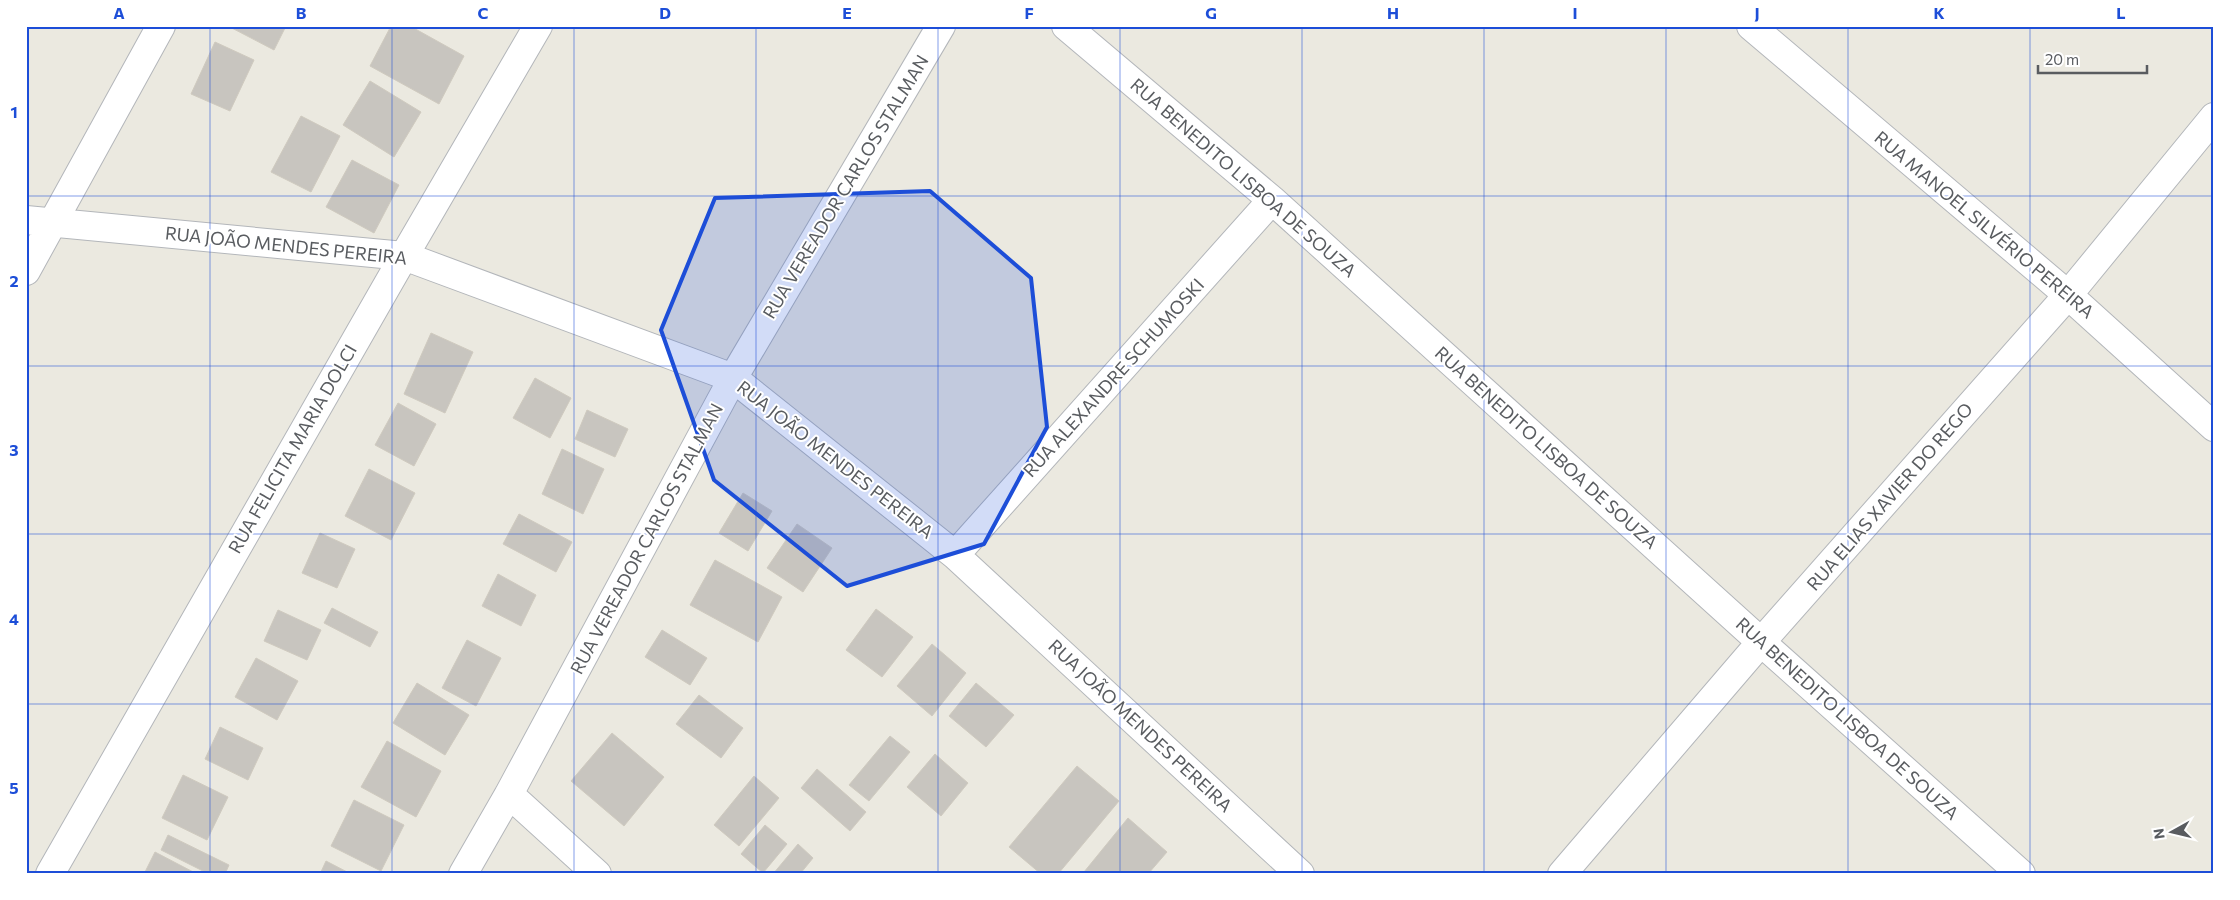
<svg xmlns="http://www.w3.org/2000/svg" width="2240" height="900" font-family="Commissioner,sans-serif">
  <rect width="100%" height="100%" fill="#ebe9e0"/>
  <path fill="#c8c5bf" stroke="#cfcabf" d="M228 26H286L274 50Z
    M391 26H410L464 56 439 104 370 66Z
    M215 42 254 60 230 111 191 94Z
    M370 81 421 112 394 157 343 125Z
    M301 116 340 136 311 192 271 172Z
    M352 160 399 185 374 233 326 207Z
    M431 333 473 352 445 413 404 394Z
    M535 378 571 398 550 438 513 418Z
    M398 403 436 424 414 466 375 445Z
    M587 410 628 429 615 457 575 439Z
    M562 449 604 469 583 514 542 494Z
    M369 469 415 493 391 540 345 516Z
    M743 493 772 511 748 551 719 533Z
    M519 514 572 542 556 572 503 544Z
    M797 524 832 548 803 592 767 568Z
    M320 533 355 549 337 588 302 573Z
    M715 560 782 597 758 642 690 605Z
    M498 574 536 595 521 626 482 606Z
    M332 608 378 632 370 647 324 623Z
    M876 609 913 637 882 677 846 650Z
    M278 610 321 630 307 660 264 641Z
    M662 630 707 658 690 685 645 657Z
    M467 640 501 658 476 706 442 688Z
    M932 644 966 673 932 716 897 686Z
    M256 658 298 681 277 720 235 697Z
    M417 683 469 715 445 755 393 723Z
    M976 683 1014 715 986 747 949 716Z
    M699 695 743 728 721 758 676 724Z
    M220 727 263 748 248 780 205 759Z
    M612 733 664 777 624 826 571 781Z
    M890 736 910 752 869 801 849 785Z
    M387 741 441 771 416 817 361 787Z
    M935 754 968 783 941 816 907 787Z
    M1077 766 1119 801 1058 874H1041L1009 847Z
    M817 769 866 812 850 831 801 788Z
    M183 775 228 797 207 840 162 818Z
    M754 776 779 798 739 846 714 825Z
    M354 800 404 825 381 871 331 846Z
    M1128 818 1167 852 1148 874H1086L1084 872Z
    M765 825 787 844 763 873 741 854Z
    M168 835 229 865 225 874H209L161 850Z
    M798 844 813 858 800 874H773Z
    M155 852 197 874H144Z
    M326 861 351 874H320Z"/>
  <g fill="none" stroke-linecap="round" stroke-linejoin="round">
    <defs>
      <path id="minor" d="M1066 26 1272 200 1761 642 2021 874
        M1751 26 2068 295 2214 427
        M26 220 404 256 733 378 955 555 1300 874
        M26 271 161 26
        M955 555 1272 200
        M509 794 597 874
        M50 874 404 256 538 26
        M463 874 509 794 733 378 941 26
        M1562 874 1761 642 2068 295 2214 117"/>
    </defs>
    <use href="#minor" stroke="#b3b6ba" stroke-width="30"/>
    <use href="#minor" stroke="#fff" stroke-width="28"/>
  </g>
  <path fill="#1d4ed8" fill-opacity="0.2" stroke="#1d4ed8" stroke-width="4" stroke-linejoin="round" d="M930 191 1031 278 1047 427 984 544 847 586 714 480 661 330 715 198Z"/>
  <path fill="none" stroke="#1d4ed8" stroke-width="1" stroke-opacity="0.55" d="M210 26V874M392 26V874M574 26V874M756 26V874M938 26V874M1120 26V874M1302 26V874M1484 26V874M1666 26V874M1848 26V874M2030 26V874M26 196H2214M26 366H2214M26 534H2214M26 704H2214"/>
  <g text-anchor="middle" stroke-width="4" stroke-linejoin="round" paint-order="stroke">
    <g font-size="18" fill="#595c60" stroke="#fff">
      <text transform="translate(1243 178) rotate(41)" y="6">RUA BENEDITO LISBOA DE SOUZA</text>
      <text transform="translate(846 187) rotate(-59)" y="6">RUA VEREADOR CARLOS STALMAN</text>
      <text transform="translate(1984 225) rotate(40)" y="6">RUA MANOEL SILVÉRIO PEREIRA</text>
      <text transform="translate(286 246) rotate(6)" y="6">RUA JOÃO MENDES PEREIRA</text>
      <text transform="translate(1114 378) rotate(-48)" y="6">RUA ALEXANDRE SCHUMOSKI</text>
      <text transform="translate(1546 448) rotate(42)" y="6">RUA BENEDITO LISBOA DE SOUZA</text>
      <text transform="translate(293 449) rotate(-60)" y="6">RUA FELICITA MARIA DOLCI</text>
      <text transform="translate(835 460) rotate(38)" y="6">RUA JOÃO MENDES PEREIRA</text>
      <text transform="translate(1890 497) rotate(-49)" y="6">RUA ELIAS XAVIER DO REGO</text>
      <text transform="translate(647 539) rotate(-62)" y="6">RUA VEREADOR CARLOS STALMAN</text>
      <text transform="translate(1847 719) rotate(42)" y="6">RUA BENEDITO LISBOA DE SOUZA</text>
      <text transform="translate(1140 726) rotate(43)" y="6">RUA JOÃO MENDES PEREIRA</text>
    </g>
  </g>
  <rect width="2240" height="900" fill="none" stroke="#ffffff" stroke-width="55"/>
  <g transform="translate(2172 832) rotate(262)" stroke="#ffffff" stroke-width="4" paint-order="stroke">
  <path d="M0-4L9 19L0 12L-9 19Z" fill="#595c60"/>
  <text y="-8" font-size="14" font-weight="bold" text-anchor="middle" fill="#595c60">N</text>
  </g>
  <path d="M2038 65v8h109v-8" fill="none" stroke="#595c60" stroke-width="2.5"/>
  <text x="2045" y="65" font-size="15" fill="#595c60" stroke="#ffffff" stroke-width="4" paint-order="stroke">20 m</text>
  <rect x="28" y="28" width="2184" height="844" fill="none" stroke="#1d4ed8" stroke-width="2"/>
  <g font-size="16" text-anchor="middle" font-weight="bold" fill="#1d4ed8">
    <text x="119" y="19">A</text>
    <text x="301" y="19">B</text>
    <text x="483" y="19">C</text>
    <text x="665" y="19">D</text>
    <text x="847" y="19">E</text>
    <text x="1029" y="19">F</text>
    <text x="1211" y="19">G</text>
    <text x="1393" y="19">H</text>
    <text x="1575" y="19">I</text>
    <text x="1757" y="19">J</text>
    <text x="1939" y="19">K</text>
    <text x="2121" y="19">L</text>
    <text x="14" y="118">1</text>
    <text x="14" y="287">2</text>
    <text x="14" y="456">3</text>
    <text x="14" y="625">4</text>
    <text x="14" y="794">5</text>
  </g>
</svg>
